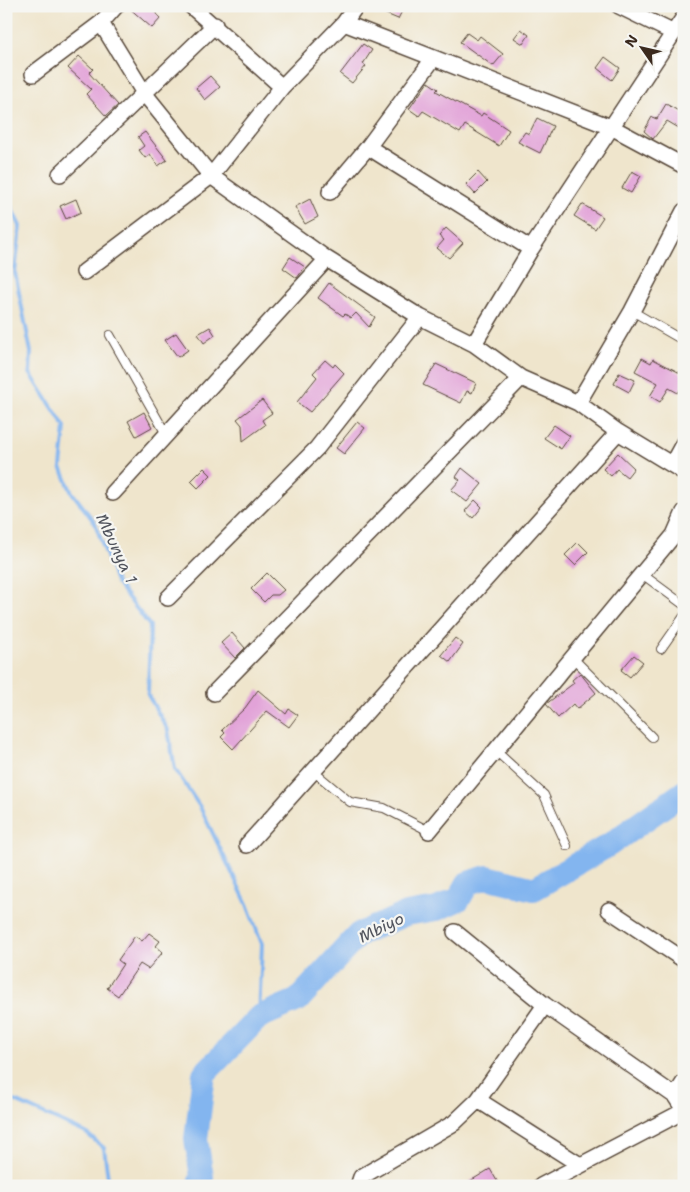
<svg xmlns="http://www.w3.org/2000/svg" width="690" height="1192" font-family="'Shantell Sans',sans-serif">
  <rect width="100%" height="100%" fill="#f6f6f2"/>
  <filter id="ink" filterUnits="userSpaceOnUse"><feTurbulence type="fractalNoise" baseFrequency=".02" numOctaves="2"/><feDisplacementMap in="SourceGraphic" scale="10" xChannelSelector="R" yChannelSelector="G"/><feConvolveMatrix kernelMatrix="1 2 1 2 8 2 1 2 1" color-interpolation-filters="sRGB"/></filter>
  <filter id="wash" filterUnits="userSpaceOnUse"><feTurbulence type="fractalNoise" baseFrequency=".0096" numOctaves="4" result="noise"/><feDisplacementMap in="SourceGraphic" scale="20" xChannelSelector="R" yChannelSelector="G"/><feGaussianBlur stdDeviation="1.12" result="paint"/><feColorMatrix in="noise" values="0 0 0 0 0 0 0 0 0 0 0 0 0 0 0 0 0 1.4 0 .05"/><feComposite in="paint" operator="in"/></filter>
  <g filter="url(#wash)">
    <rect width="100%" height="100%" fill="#efe5cc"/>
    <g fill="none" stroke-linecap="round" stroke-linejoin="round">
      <path stroke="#83b5ef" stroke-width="4" d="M6 196 20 226 15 273 31 352 30 373 65 427 61 467 71 491 95 523 116 582 150 626 148 695 168 730 175 769 200 807 247 904 262 944 259 1017
        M6 1097 86 1133 104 1148 109 1186"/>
      <path stroke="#83b5ef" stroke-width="24" d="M198 1186 202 1177 196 1139 204 1074 259 1017 298 1000 359 934 406 914 437 909 459 899 468 883 487 877 534 889 609 845 684 792"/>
    </g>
    <g id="blocks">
      <path fill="#e2a3d8" d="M127 6H148L161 18 152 28Z
        M367 6H396L403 9 398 19Z
        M521 29 529 35 523 44 514 38Z
        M467 33 477 40 480 36 503 54 493 66 460 42Z
        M363 44 372 50 363 64 366 66 352 83 340 74Z
        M79 56 93 69 89 73 118 105 106 116 86 94 91 89 68 68Z
        M605 57 620 68 612 80 597 68Z
        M210 76 220 87 205 100 196 88Z
        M428 82 438 89 436 91 481 116 483 113 509 130 499 146 465 125 460 133 423 111 419 116 409 109Z
        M666 104 684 114V131L667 121 653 139 644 131 652 117 657 119Z
        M537 118 553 126 540 153 518 142 525 132 529 134Z
        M145 132 167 160 158 166 150 154 145 158 139 150 144 146 138 137Z
        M632 171 641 176 631 193 622 188Z
        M478 172 487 182 475 194 466 184Z
        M76 199 81 212 66 219 60 206Z
        M310 199 318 217 305 224 295 207Z
        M582 204 603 217 595 229 574 216Z
        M446 228 463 243 449 258 437 248 444 240 439 236Z
        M290 257 305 267 297 278 283 268Z
        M329 283 375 317 369 327 356 313 351 318 345 314 343 316 318 298Z
        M210 327 215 335 204 343 198 334Z
        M176 333 188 350 178 357 165 340Z
        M642 358 651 363 653 359 684 375V383L678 393 669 388 660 402 650 396 658 383 635 371Z
        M325 360 333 367 335 364 344 373 310 412 297 402 317 377 313 373Z
        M436 364 476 383 472 393 467 391 461 403 423 385Z
        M619 373 635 380 629 392 614 384Z
        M262 400 272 413 262 420 265 425 243 441 242 425 237 419Z
        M144 412 152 427 136 436 128 421Z
        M357 422 365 428 344 454 336 448Z
        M554 425 570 436 561 449 544 438Z
        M618 453 634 468 627 477 617 469 611 476 603 469Z
        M204 468 211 475 198 488 191 481Z
        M462 468 482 484 467 502 451 490 460 480 456 477Z
        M475 500 482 507 473 518 465 511Z
        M578 542 588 552 575 565 565 555Z
        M267 573 284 590 278 595H271L264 602 251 589Z
        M232 633 245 648 235 658 221 643Z
        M455 638 463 644 450 662 441 655Z
        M634 655 643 662 630 677 621 670Z
        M580 673 596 693 577 709 573 704 558 718 546 704 574 683 572 680Z
        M258 690 286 714 289 709 298 715 289 727 267 711 233 749 221 737 225 733 222 730 245 708Z
        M149 933 160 941 156 946 163 952 148 969 140 964 118 996 107 988 123 964 118 960 135 936 142 941Z
        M490 1169 500 1186H462Z"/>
    </g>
  </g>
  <g filter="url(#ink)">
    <use href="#blocks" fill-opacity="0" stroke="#564638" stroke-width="1"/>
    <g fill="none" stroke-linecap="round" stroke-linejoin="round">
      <defs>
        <path id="service" d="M632 311 684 341
          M110 335 166 434
          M642 574 684 605
          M661 649 684 616
          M573 658 652 737
          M497 752 544 795 567 846
          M313 771 350 802 384 808 429 831"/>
        <path id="minor" d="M191 6 282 87
          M619 6 674 33
          M101 23 144 93 211 176 327 259 420 317 474 344 521 378 578 403 618 432 684 472
          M344 23 613 128 684 166
          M33 74 101 23 116 6
          M368 147 531 249
          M60 174 215 25
          M330 192 368 147 433 59
          M84 272 211 176 282 87 344 23 356 6
          M474 344 531 249 684 17
          M578 403 632 311 684 211
          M672 464 684 442
          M113 493 327 259
          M168 598 317 448 420 317
          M214 693 521 378
          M429 831 674 535 684 512
          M247 845 618 432
          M609 910 684 960
          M455 932 545 1005 675 1096 684 1110
          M675 1096 684 1082
          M478 1100 580 1165
          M358 1186 361 1177 454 1123 478 1100 545 1005
          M541 1186 684 1111"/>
      </defs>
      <use href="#service" stroke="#564638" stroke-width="10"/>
      <use href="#minor" stroke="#564638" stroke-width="18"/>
      <use href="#service" stroke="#fff" stroke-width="8"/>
      <use href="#minor" stroke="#fff" stroke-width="15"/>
    </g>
  </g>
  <g text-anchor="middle" stroke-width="4.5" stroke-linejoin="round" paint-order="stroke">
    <g font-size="16" font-style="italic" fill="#51545d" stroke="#f6f6f2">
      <text transform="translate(117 548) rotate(65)" y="6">Mbunya 1</text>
      <text transform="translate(381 927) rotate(-26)" y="6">Mbiyo</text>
    </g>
  </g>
  <rect width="690" height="1192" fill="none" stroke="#f6f6f2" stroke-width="25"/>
  <g transform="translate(642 48) rotate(304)" stroke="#f6f6f2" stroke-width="4" paint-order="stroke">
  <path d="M0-4L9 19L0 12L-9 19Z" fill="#3b2a1e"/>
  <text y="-8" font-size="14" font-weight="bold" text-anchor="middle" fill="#3b2a1e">N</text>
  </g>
</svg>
